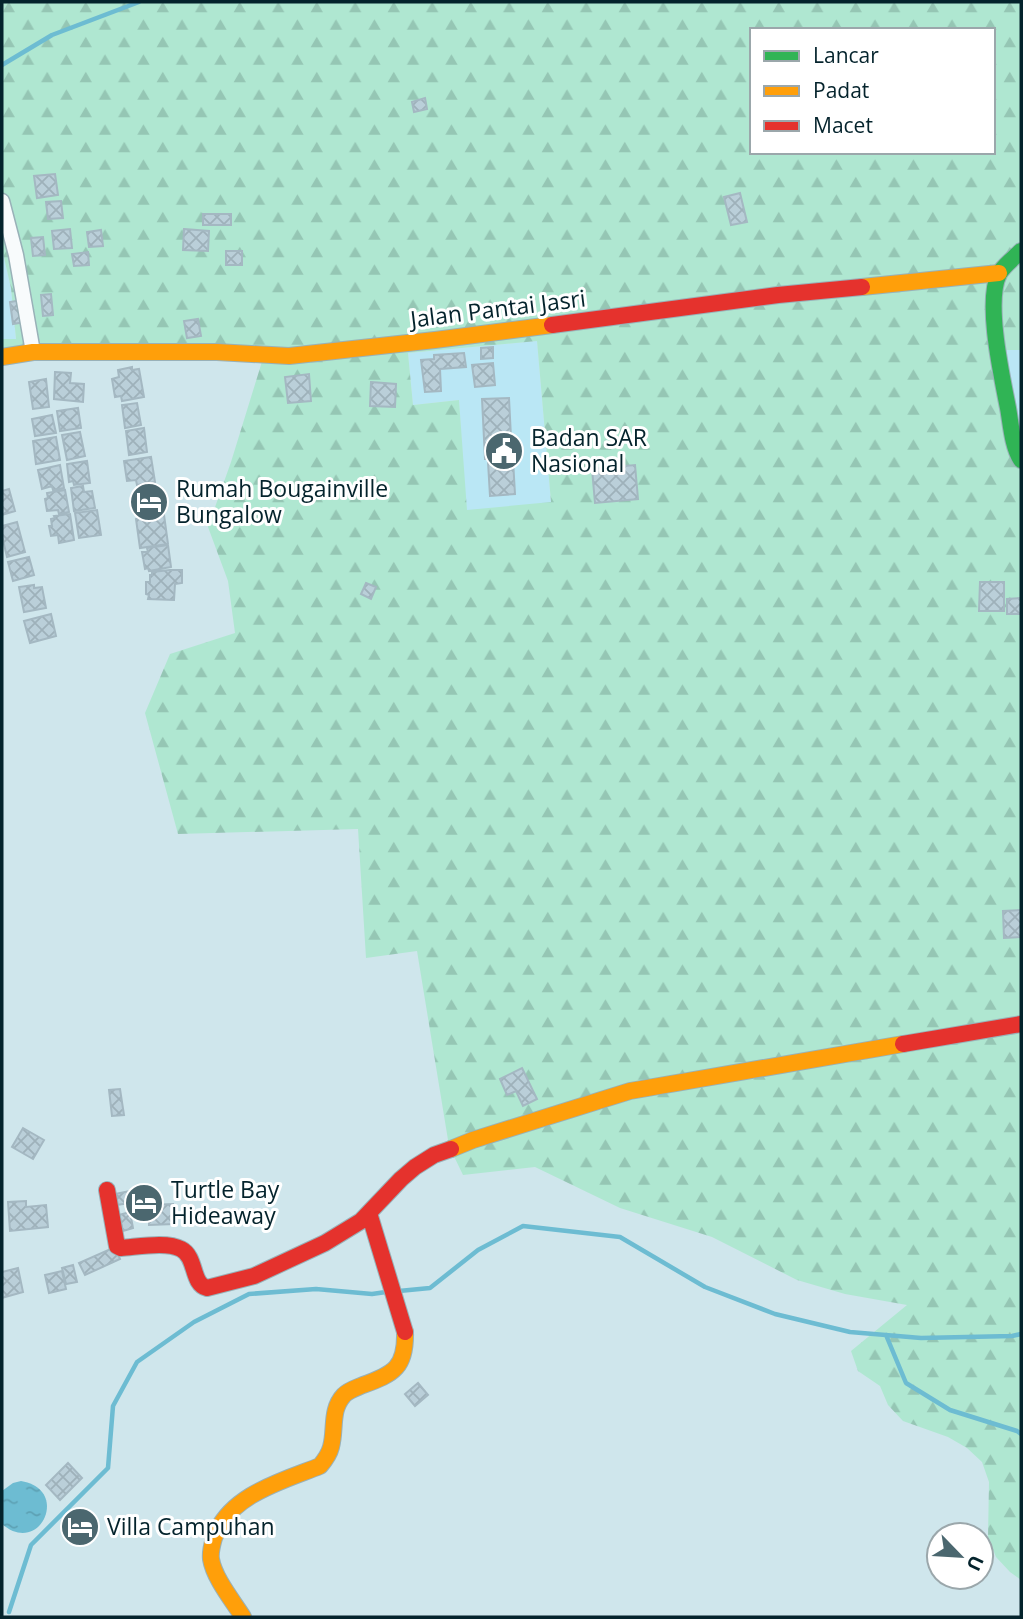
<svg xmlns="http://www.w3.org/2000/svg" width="1023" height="1619" font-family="'Open Sans',sans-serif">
  <defs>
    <pattern id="forest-firs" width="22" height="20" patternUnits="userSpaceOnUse" patternTransform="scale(1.75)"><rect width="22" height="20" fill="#afe7d1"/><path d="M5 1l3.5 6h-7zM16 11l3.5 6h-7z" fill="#95c6b4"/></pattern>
    <pattern id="water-ripples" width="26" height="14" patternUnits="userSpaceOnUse" patternTransform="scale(1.75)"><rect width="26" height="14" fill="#6dbcd2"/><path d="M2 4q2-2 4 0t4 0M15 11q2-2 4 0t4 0" fill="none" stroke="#5da1b4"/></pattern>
    <pattern id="building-cross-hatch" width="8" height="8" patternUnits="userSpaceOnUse" patternTransform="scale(1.75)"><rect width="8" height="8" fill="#bacfd9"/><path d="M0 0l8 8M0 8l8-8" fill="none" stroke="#9eb1ba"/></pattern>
  </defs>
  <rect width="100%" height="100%" fill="#cfe6ec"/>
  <path fill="#bae7f5" d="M2 249 11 288 16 340 2 339Z
    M537 341 551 503 466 511 459 400 413 405 408 353Z
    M1001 350H1021V460Z"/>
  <path fill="url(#forest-firs)" fill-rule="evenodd" d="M2 2H1021V350H1002L1021 460V1580L1010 1572 996 1557 988 1537 989 1482 982 1462 967 1448 948 1437 903 1421 888 1405 880 1386 858 1371 851 1351 907 1305 845 1294 797 1280 712 1237 620 1208 535 1167 463 1175 449 1146 417 951 366 958 358 829 178 834 145 713 170 654 235 633 228 581 208 527 231 462 264 355H2V339H16L11 288 2 249ZM752 30H993V152H752ZM537 341 551 502 467 510 459 400 413 405 408 353Z"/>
  <path fill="url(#water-ripples)" d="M21 1481C71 1489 40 1557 2 1524V1491L13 1483Z"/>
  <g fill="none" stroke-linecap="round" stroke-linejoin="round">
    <path stroke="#6dbcd2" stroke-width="4.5" d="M2 65 52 35 139 2
      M399 1291 430 1288 478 1250 523 1226 620 1237 705 1287 775 1314 850 1332 921 1338 1012 1336 1021 1334
      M886 1335 906 1383 950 1410 1017 1431 1021 1434
      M9 1612 31 1545 108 1468 113 1406 137 1362 194 1322 249 1294 316 1289 372 1294 386 1292"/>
  </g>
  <path fill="url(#building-cross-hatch)" stroke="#a4b8c2" stroke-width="2" d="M425 98 427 109 414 112 412 102Z
    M55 174 58 195 37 198 34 176Z
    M740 193 747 222 731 225 724 197Z
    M61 201 63 218 48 219 46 202Z
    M203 214H231V225H203Z
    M70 229 72 248 54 249 52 231Z
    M184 229 209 231 208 251 183 250Z
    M101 230 103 246 89 247 87 232Z
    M43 237 45 255 33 256 31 238Z
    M226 251H242V265H226Z
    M88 252 89 265 74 266 72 254Z
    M51 294 53 315 43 316 41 295Z
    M22 300 25 322 13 324 10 302Z
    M198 319 201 336 187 338 184 321Z
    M493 347V358L481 359V348Z
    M464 353 466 367 440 369 441 391 425 392 421 360 434 359V355Z
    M493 363 495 385 475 387 472 365Z
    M132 367V370L139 369 144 397 122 401 121 396 115 397 112 379 119 377 118 370Z
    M55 372 71 373 70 383 84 384 83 402 54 399Z
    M309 374 311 401 288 403 285 377Z
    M46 379 49 407 33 409 29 382Z
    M371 382 396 384 395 407 370 406Z
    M509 398 512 457 485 459 482 399Z
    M137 403 141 425 125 428 122 405Z
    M78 408 81 428 60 431 57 411Z
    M52 415 56 433 35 436 32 419Z
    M144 428 147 452 129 455 126 431Z
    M80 432 85 456 67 460 62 435Z
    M56 437 60 460 36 464 33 441Z
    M151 457 155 482 137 485 136 480 127 481 124 461Z
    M513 460 515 494 490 496 488 462Z
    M87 461 90 483 74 485 73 481 69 482 67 464Z
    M60 465 64 488 53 490 52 486 42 489 38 470Z
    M635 465 638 499 595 503 592 469Z
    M83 486 84 492 92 491 95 508 74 511 71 488Z
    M9 489 15 511 2 515V491Z
    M156 489 159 513 146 515V512L134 513 133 495 145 494V490Z
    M65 490 69 512 59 514 58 510 47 511 45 499 48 498 47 493Z
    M97 510 101 535 79 538 75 513Z
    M70 514 74 540 59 543 58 535 51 536 49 526H52L51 519 55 518 54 516Z
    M164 515 168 544 140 548 136 519Z
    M17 522 25 552 7 557 2 536V526Z
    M168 545 171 567 149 571 148 568 145 569 142 552H148L147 548Z
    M29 557 34 575 13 581 8 562Z
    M170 570H182V583L175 584 174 600 148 599 149 595 146 594V582H150V575H152V572Z
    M980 582H1004V611H979Z
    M366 583 376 587 371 599 361 594Z
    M34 585V588L42 587 46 608 24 612 19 587Z
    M1021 598V614H1007V599Z
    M51 614 56 636 30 643 24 621Z
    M1021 910V937L1004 938 1003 911Z
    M522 1068 537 1099 523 1106 516 1091 507 1095 500 1079Z
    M120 1089 124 1115 112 1116 109 1090Z
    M23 1128 44 1140 33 1159 12 1147Z
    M135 1190 137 1202 116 1205 115 1194Z
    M26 1201V1207L46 1205 48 1227 10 1231 8 1202Z
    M173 1204 174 1224 149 1225V1205Z
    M130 1212 133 1228 123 1231 119 1215Z
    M115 1247 120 1259 85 1275 79 1263Z
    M73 1265 77 1282 66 1284 62 1268Z
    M18 1268 23 1292 2 1298V1272Z
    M62 1271 66 1289 49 1293 45 1275Z
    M418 1383 428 1395 415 1406 405 1394Z
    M68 1463 82 1478 60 1500 46 1485Z"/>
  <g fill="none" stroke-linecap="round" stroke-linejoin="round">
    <defs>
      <path id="street" d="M2 201 16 255 33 352"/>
      <path id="fast" d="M1021 251C1014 258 1003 266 999 274 985 302 1002 377 1008 408 1011 424 1012 445 1021 460"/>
      <path id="slow" d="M862 287 999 273
        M2 357 33 352H217L289 356 435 340 552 325
        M451 1149 473 1140 630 1091 903 1044
        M243 1617C233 1601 214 1578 211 1559 210 1552 212 1545 214 1538 229 1495 282 1481 320 1466 325 1460 329 1455 331 1447 336 1429 330 1410 344 1395 349 1390 356 1388 363 1385 394 1374 406 1367 405 1332"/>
      <path id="jam" d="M552 325 778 295 862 287
        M903 1044 1021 1024
        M107 1190 117 1246 121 1248C137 1247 167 1241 181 1249 197 1257 191 1284 207 1288L254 1276 325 1243 361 1221 401 1179 415 1167 434 1155 451 1149
        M369 1213 405 1332"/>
    </defs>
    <use href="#street" stroke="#99b1b8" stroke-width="17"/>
    <use href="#fast" stroke="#99b1b8" stroke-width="18"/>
    <use href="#slow" stroke="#99b1b8" stroke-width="18"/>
    <use href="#jam" stroke="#99b1b8" stroke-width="18"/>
    <use href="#street" stroke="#f8fbfc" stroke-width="14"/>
    <use href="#fast" stroke="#30b455" stroke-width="16"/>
    <use href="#slow" stroke="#ff9f0a" stroke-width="16"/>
    <use href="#jam" stroke="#e5322d" stroke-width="16"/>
  </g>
  <defs>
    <symbol id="civic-disc" viewBox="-11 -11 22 22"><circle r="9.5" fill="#4b676f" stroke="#fff"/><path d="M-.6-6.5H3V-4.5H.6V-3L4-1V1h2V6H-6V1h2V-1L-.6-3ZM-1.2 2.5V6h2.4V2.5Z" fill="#fff"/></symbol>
    <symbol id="hotel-disc" viewBox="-11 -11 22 22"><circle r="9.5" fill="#4b676f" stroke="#fff"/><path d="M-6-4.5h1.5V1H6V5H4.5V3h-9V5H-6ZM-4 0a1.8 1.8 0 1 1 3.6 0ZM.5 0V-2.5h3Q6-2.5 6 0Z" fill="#fff"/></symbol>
  </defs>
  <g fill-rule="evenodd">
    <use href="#civic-disc" x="482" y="429" width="44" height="44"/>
    <use href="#hotel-disc" x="127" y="480" width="44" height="44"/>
    <use href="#hotel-disc" x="122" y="1181" width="44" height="44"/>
    <use href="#hotel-disc" x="58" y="1505" width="44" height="44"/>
  </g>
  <g text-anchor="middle" stroke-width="6" stroke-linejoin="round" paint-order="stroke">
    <g font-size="23" fill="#04232c" stroke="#fff">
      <text transform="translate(498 309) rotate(-7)" y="8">Jalan Pantai Jasri</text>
    </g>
    <g font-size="23" fill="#04232c" stroke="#fff" text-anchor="start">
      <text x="531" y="446">Badan SAR<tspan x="531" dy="26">Nasional</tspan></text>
      <text x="176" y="497">Rumah Bougainville<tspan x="176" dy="26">Bungalow</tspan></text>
      <text x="171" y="1198">Turtle Bay<tspan x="171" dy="26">Hideaway</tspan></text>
      <text x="107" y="1535">Villa Campuhan</text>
    </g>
  </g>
  <rect width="1023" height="1619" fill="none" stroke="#04232c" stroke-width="7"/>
  <rect x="750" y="28" width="245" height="126" fill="#ffffff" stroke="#9ba7ab" stroke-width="2"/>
  <rect x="764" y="51" width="35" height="10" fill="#30b455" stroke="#9ba7ab" stroke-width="2"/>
  <text x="813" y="63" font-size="21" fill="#04232c">Lancar</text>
  <rect x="764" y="86" width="35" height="10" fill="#ff9f0a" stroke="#9ba7ab" stroke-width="2"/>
  <text x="813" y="98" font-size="21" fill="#04232c">Padat</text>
  <rect x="764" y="121" width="35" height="10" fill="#e5322d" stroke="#9ba7ab" stroke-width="2"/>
  <text x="813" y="133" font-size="21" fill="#04232c">Macet</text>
  <g transform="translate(960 1556) rotate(115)"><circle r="33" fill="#ffffff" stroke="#9ba7ab" stroke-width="2"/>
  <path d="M0-5L12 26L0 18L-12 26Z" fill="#4b676f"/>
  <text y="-10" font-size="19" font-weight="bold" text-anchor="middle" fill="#04232c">U</text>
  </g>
</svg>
